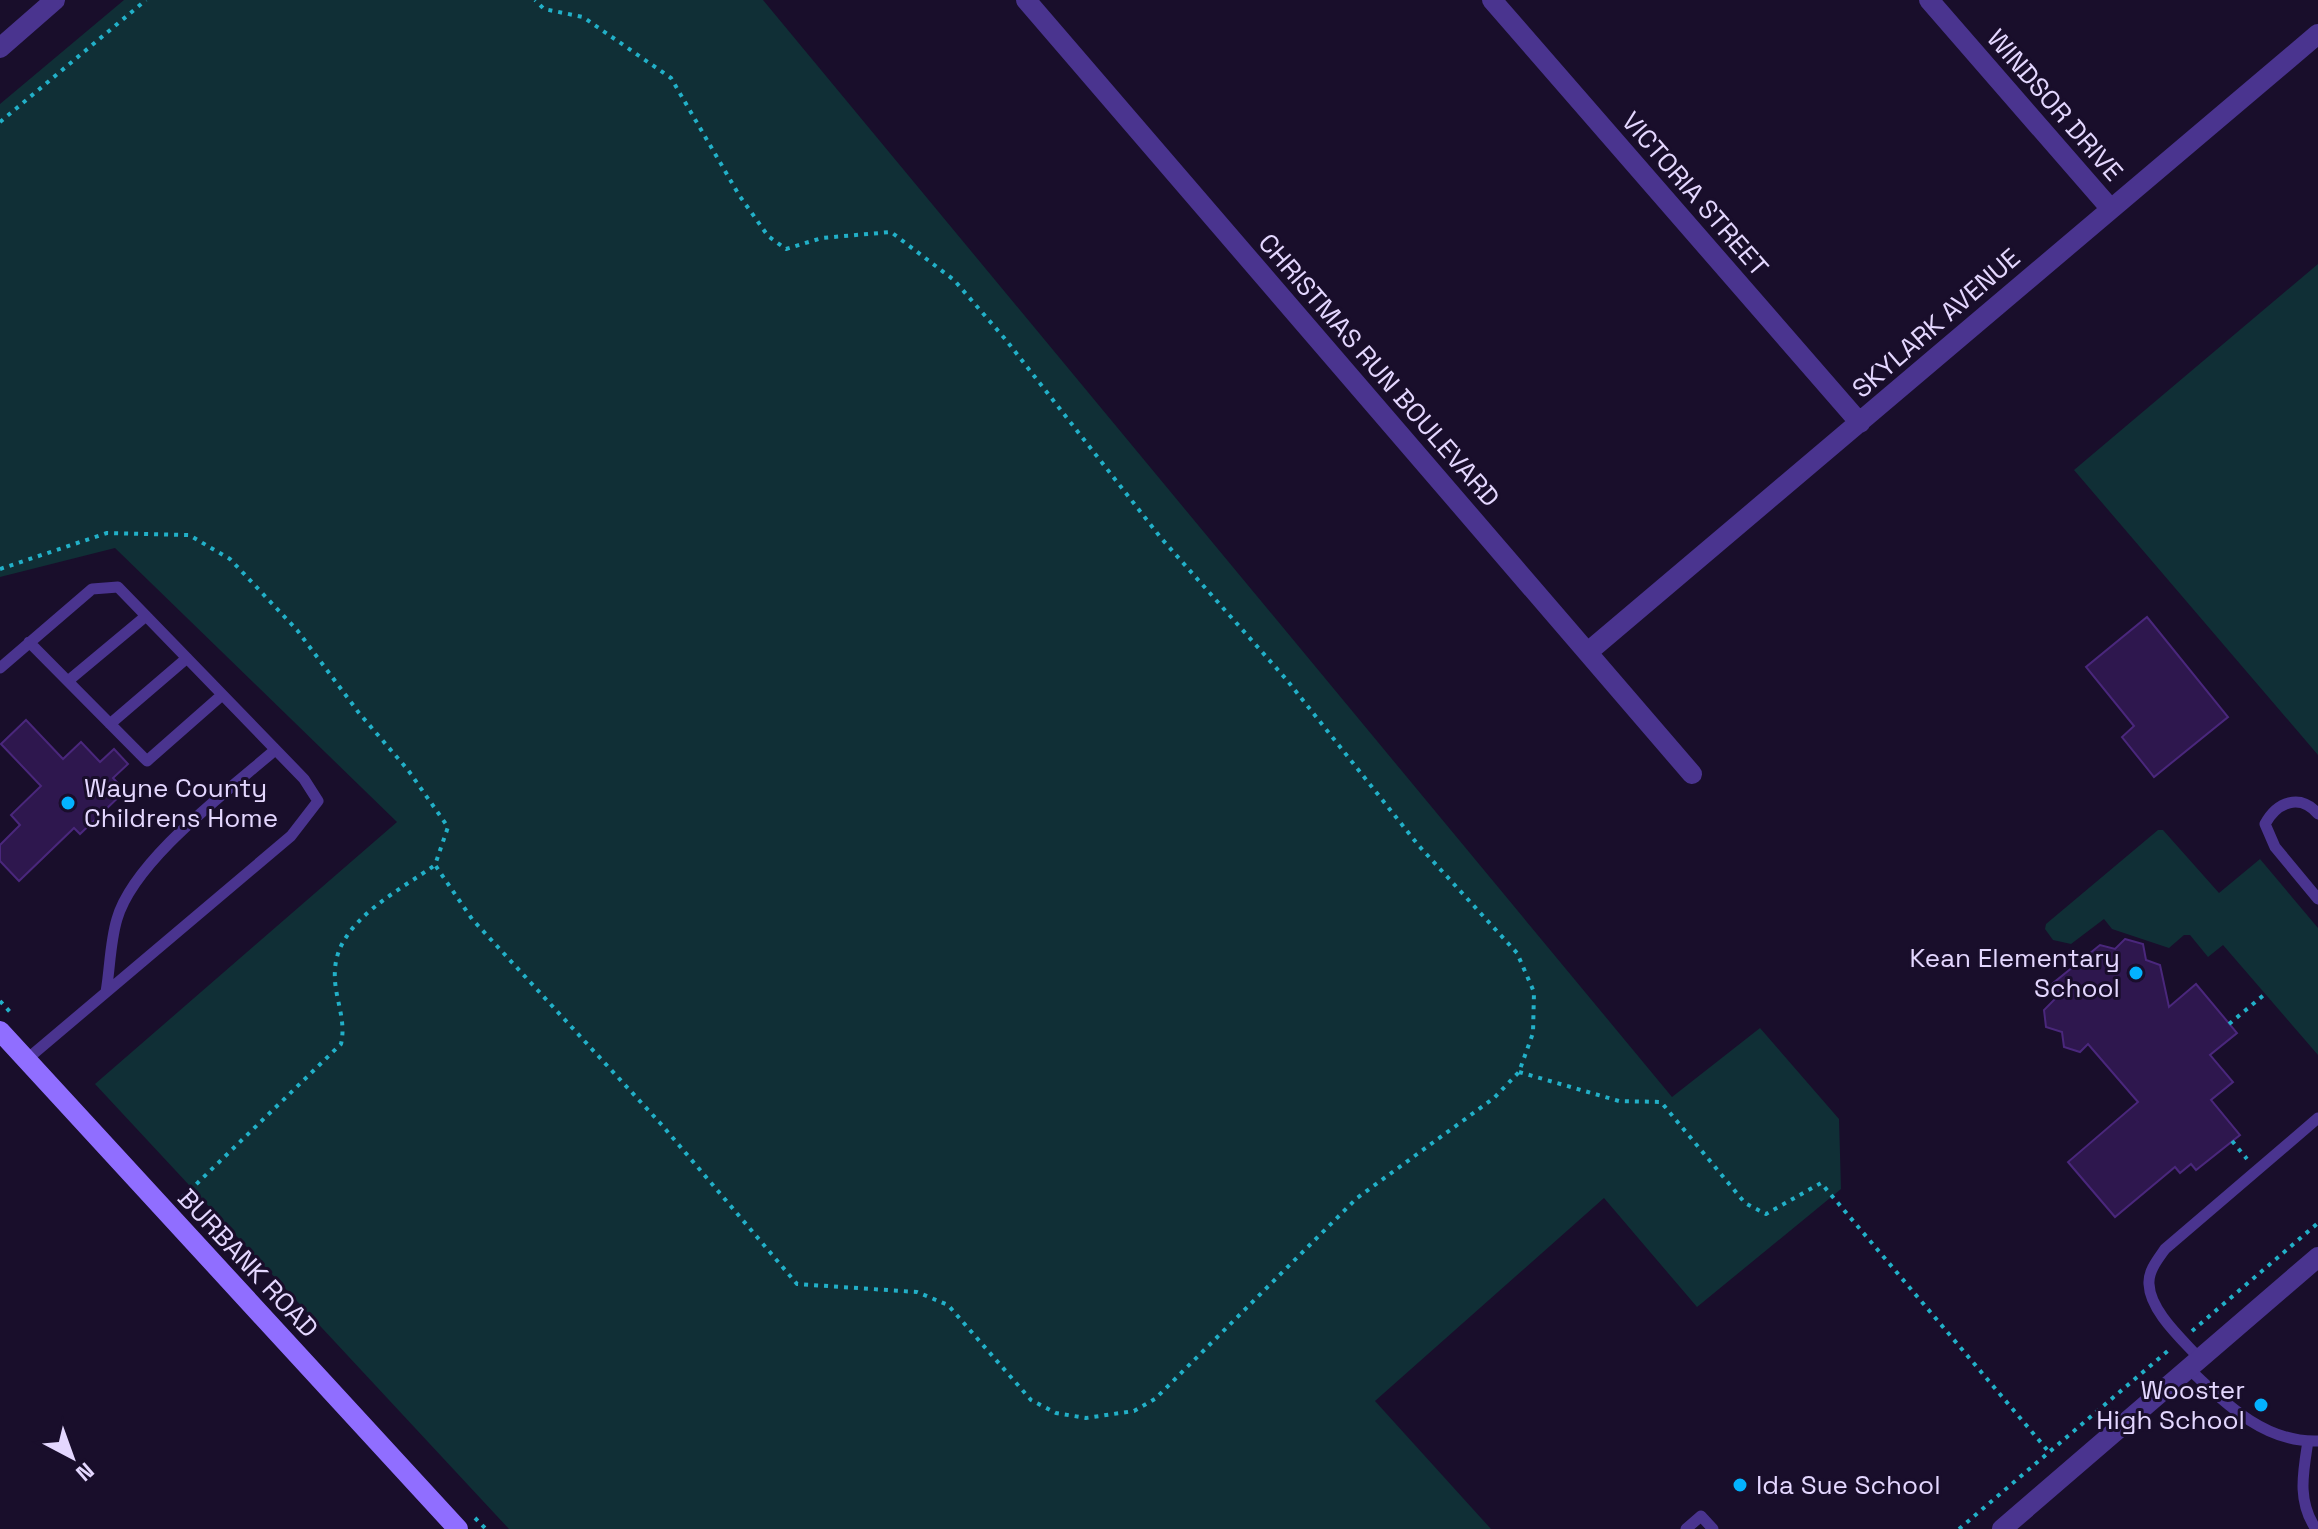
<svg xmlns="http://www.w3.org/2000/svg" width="2318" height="1529" font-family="'Space Grotesk',sans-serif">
  <rect width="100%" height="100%" fill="#190e2b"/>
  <path fill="#102f36" d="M124 0H763L1672 1097 1760 1028 1839 1119 1841 1189 1697 1307 1604 1198 1375 1401 1491 1529H509L95 1084 397 822 115 548 0 577V104Z
    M2318 264V755L2074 470Z
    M2158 830H2163L2219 893 2260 859 2318 928V1055L2223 945 2208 957 2190 935H2184L2169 948 2112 929 2104 919 2071 944 2053 940 2045 929 2046 924Z"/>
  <path fill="#2e174e" stroke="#4a277c" stroke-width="2" d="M2147 617 2228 717 2154 777 2122 737 2134 726 2086 667Z
    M26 720 63 759 81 742 100 762 114 749 128 764 113 778 125 791 80 834 74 828 19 881 0 861V845L20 825 11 815 41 786 1 744Z
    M2125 939 2143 944 2146 960 2160 965 2169 1007 2196 984 2237 1033 2210 1055 2233 1082 2211 1100 2240 1135 2196 1170 2191 1164 2180 1173 2175 1167 2115 1217 2068 1162 2138 1102 2088 1044 2080 1052 2064 1047 2062 1032 2046 1027 2044 1010 2055 999 2052 984 2100 945 2115 949Z"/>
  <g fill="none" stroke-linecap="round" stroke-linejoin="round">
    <path stroke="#22b0c8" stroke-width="4" stroke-dasharray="4 6" stroke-linecap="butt" d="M0 122 146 0
      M0 569 107 533 189 535 230 559 297 630 359 713 408 770 448 827 435 865 472 919 661 1124 797 1284 917 1292 948 1305 1031 1400 1056 1413 1086 1418 1134 1411 1155 1399 1357 1198 1494 1098 1519 1072 1533 1033 1534 992 1517 953 1419 846 1286 679 1161 538 1006 340 954 280 891 232 822 238 786 249 768 236 739 195 671 78 583 17 544 9 535 0
      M0 1001 12 1014
      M2229 1024 2265 994
      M1519 1072 1619 1101 1661 1102 1745 1203 1766 1214 1821 1183 2049 1452
      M2232 1141 2247 1159
      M182 1198 341 1044C347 1018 333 996 335 970 337 921 399 891 435 865
      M2192 1331 2318 1223
      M475 1518 486 1529
      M1959 1529 2170 1349"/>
    <path stroke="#4a348f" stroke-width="11" d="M29 642 147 761 222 695
      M0 668 92 589 118 587 304 779 318 801 291 836 26 1060
      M68 681 146 616
      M110 724 187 658
      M2318 814C2300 793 2277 802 2265 824L2275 847 2318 899
      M106 992C110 969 110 942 117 919 134 860 229 790 275 750
      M2199 1358C2182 1339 2150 1311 2149 1284 2148 1271 2158 1259 2165 1249L2318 1118
      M2188 1368C2224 1402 2264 1443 2318 1441
      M2308 1441C2303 1473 2297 1501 2316 1529
      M1686 1529 1701 1516 1713 1529"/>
    <path stroke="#4a348f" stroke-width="20" d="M1026 0 1692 774
      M1492 0 1860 423
      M1929 0 2110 208
      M1588 652 2318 34"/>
    <path stroke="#4a348f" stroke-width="20" d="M0 48 55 0
      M2002 1529 2318 1257"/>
    <path stroke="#906eff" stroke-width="20" d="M0 1031 458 1529"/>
  </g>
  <g fill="#03b2ff" stroke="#190e2b" stroke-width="3">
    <circle cx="68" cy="803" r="8"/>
    <circle cx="2136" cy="973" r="8"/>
    <circle cx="2261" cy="1405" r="8"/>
    <circle cx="1740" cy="1485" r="8"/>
  </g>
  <g text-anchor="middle" stroke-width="6" stroke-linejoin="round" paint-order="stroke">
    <g font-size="26" fill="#e4d7ff" stroke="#190e2b">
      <text transform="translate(2055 105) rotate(49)" y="9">WINDSOR DRIVE</text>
      <text transform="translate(1695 194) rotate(49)" y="9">VICTORIA STREET</text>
      <text transform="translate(1936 323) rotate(-41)" y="9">SKYLARK AVENUE</text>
      <text transform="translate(1379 370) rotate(49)" y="9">CHRISTMAS RUN BOULEVARD</text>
      <text transform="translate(248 1263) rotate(47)" y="9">BURBANK ROAD</text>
    </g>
    <g font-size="26" fill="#e4d7ff" stroke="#190e2b" text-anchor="start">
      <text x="84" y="797">Wayne County<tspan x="84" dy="30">Childrens Home</tspan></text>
      <text x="2120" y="967" text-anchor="end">Kean Elementary<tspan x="2120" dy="30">School</tspan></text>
      <text x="2245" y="1399" text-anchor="end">Wooster<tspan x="2245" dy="30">High School</tspan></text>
      <text x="1756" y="1494">Ida Sue School</text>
    </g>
  </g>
  <g transform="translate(72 1457) rotate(139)" stroke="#190e2b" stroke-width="6" paint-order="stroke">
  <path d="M0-6L14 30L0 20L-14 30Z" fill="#e4d7ff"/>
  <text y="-12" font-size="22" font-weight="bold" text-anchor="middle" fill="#e4d7ff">N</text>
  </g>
</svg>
